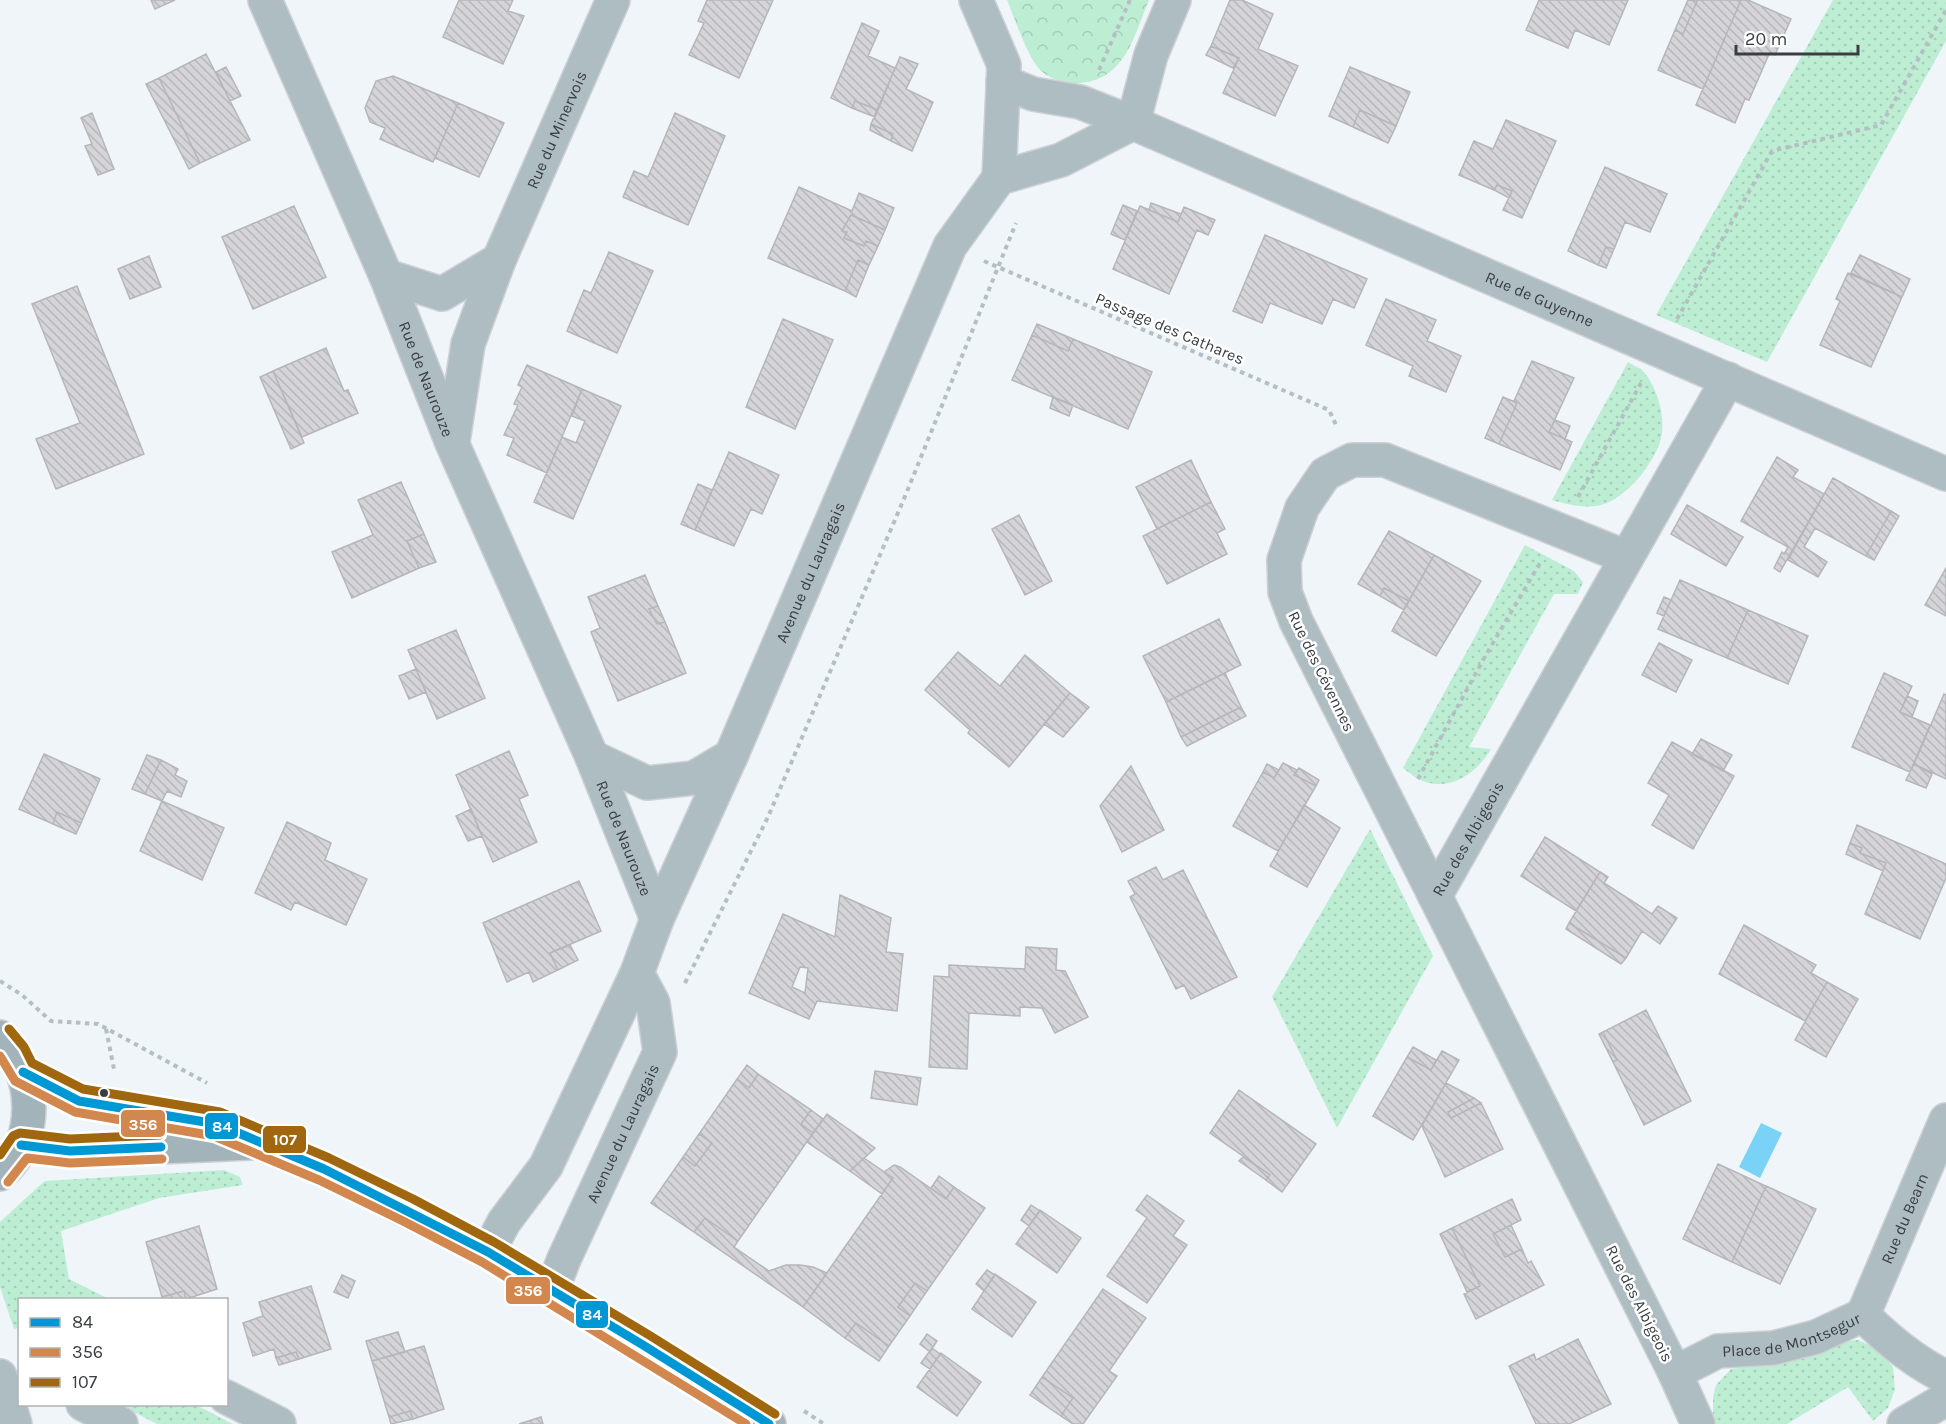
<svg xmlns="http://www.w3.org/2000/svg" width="1946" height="1424" font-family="Karla,sans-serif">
  <defs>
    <pattern id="grass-dots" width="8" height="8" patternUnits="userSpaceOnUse" patternTransform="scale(1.5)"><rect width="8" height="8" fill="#bdeed4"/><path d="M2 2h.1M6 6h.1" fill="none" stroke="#a3cdb7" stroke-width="1.8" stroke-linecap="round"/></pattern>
    <pattern id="park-crowns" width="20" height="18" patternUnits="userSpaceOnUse" patternTransform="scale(1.5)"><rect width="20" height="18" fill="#bdeed4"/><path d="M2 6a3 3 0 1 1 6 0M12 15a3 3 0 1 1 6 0" fill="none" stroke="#a3cdb7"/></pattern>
    <pattern id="building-back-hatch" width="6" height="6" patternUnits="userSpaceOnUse" patternTransform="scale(1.5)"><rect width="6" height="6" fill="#d5d5d9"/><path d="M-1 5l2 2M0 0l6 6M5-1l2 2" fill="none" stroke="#b8b8bb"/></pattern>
  </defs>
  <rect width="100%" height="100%" fill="#f0f5fa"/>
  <path fill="url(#grass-dots)" d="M1833 0H1946V41L1767 362 1656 315Z
    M1628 362C1633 365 1640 368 1644 372 1658 389 1667 420 1660 442 1653 464 1629 494 1607 503 1590 510 1569 505 1552 500Z
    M1525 545 1574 571 1583 582 1578 594H1554L1469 747 1491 749C1478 772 1451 792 1423 781 1416 779 1409 772 1403 768Z
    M1370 829 1433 956 1337 1128 1272 997Z
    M224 1170 240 1177 243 1185 159 1198 61 1231 69 1279 109 1299 20 1300 19 1328 14 1329 0 1287V1222L39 1186 45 1181Z
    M1858 1340 1878 1349 1893 1367 1895 1389 1888 1408 1873 1421 1848 1387 1787 1424H1716L1713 1417V1397L1716 1385 1731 1369 1794 1361 1816 1354 1838 1342Z
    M120 1405H196L233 1424H157Z"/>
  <path fill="url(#park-crowns)" d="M1007 0H1149C1134 36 1125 80 1080 83 1067 84 1051 80 1041 71 1027 57 1015 19 1007 0Z"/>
  <path fill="#7ad2f7" d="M1761 1123 1782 1133 1760 1178 1739 1167Z"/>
  <path fill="url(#building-back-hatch)" stroke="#b6b6ba" stroke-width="1.5" fill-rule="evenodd" d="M151 0H175L155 9Z
    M459 0H513L508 11 524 16 503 64 443 37Z
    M707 0H773L739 78 689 55 704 23 698 21Z
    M1230 0H1242L1273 14 1258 49 1298 66 1275 116 1223 93 1239 58 1211 46Z
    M1539 0H1628L1609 45 1575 30 1568 48 1526 30Z
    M1688 0 1697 1 1683 34 1675 30Z
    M1694 0H1741L1703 89 1658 70 1675 30 1683 34 1697 1Z
    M1741 0H1748L1791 19 1775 55 1770 52 1749 100 1745 99 1735 123 1696 105Z
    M862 23 879 31 868 56 895 68 878 110 855 101 852 108 831 98Z
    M1211 46 1239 58 1233 68 1206 55Z
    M206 54 250 140 200 163 159 78Z
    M900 57 918 64 906 89 933 102 912 151 891 141 893 134 871 124Z
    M226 67 241 96 230 101 216 72Z
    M1350 67 1410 92 1396 126 1360 110 1353 127 1329 116Z
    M393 76 458 103 433 162 380 139 385 128 370 122 365 108 376 81Z
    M159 78 200 163 189 169 146 84Z
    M855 101 878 110 875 117 852 108Z
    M458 103 504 123 479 177 435 158Z
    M1360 110 1396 126 1388 143 1353 127Z
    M92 113 114 169 98 175 85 146 92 144 81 118Z
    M675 113 725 136 688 225 623 197 634 171 648 177Z
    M1506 120 1556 141 1522 218 1503 210 1512 191 1497 185 1494 190 1459 175 1474 141 1493 149Z
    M871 124 893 134 891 141 870 130Z
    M1605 167 1667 194 1650 232 1625 222 1614 249 1606 247 1598 265 1568 251Z
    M1497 185 1512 191 1509 198 1494 190Z
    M799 187 852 211 859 193 894 208 885 230 851 215 842 231 847 232 844 238 864 246 866 241 878 246 869 265 858 260 845 291 768 258Z
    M1151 203 1181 214 1178 222 1149 210Z
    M1123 205 1137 211 1125 240 1111 234Z
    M294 206 326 277 253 309 222 237Z
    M1140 206 1178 222 1184 207 1215 220 1208 235 1197 230 1169 294 1113 269Z
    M851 215 885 230 878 246 866 241 864 246 844 238 847 232 842 231Z
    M1265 235 1367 279 1354 308 1333 299 1322 324 1270 303 1262 323 1233 311Z
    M1606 247 1614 249 1606 268 1598 265Z
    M609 252 653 271 617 353 567 331 584 290 591 293Z
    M1860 255 1910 279 1902 297 1851 273Z
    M149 256 161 287 130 299 118 269Z
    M858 260 869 265 856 297 845 291Z
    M1848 273 1902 297 1871 367 1820 345 1840 301 1836 299Z
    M77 286 144 454 56 489 36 439 80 423 32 304Z
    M1386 299 1436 320 1427 341 1461 356 1446 392 1409 376 1413 366 1366 345Z
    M783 319 833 340 795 429 746 407Z
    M1037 324 1073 339 1068 351 1032 335Z
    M1032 335 1068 351 1073 339 1152 372 1128 429 1012 380Z
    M326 348 344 391 348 390 358 413 302 437 273 371Z
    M1532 361 1574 378 1549 432 1572 442 1560 470 1499 444 1517 403 1514 401Z
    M527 365 582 389 547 473 507 455 514 438 504 435 518 405 514 404 522 387 518 385Z
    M273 371 304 443 291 449 260 377Z
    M582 389 621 406 573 519 534 502 562 437 576 443 585 421 572 416Z
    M1053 397 1073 405 1069 416 1050 408Z
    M1503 397 1517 403 1499 444 1485 438Z
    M1555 420 1570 426 1565 439 1549 432Z
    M729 452 779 475 762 514 751 509 734 546 695 530Z
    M1777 457 1798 470 1793 477 1824 494 1780 572 1774 568 1782 552 1784 554 1788 547 1741 521Z
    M1191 460 1211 502 1157 529 1136 487Z
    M1833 478 1891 511 1866 556 1815 528 1804 547 1827 562 1818 577 1788 560Z
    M401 482 424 534 407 541 419 568 352 598 332 552 373 535 358 500Z
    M698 484 712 490 695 530 681 524Z
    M1211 502 1225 529 1217 533 1227 554 1167 584 1143 536Z
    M1687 505 1743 537 1726 566 1671 534Z
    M1891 511 1899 516 1874 560 1866 556Z
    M1019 515 1052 581 1025 595 992 529Z
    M1389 531 1434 555 1409 601 1384 588 1380 596 1358 584Z
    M424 534 436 562 419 568 407 541Z
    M1434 555 1481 581 1436 656 1392 631Z
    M1946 568V616L1925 605Z
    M645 575 658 606 649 609 657 624 665 622 686 673 618 701 591 632 600 628 588 597Z
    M1680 580 1748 610 1727 658 1658 629Z
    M1384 588 1409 601 1404 610 1380 596Z
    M1664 597 1671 600 1664 616 1657 613Z
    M658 606 665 622 657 624 649 609Z
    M1748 610 1808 636 1788 684 1727 658Z
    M1219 619 1241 665 1166 702 1143 656Z
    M456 630 485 698 437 719 408 650Z
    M1659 643 1692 660 1676 692 1642 675Z
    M958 652 1000 686 1025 655 1070 693 1009 767 968 733 970 730 925 690Z
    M416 669 426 692 409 699 399 676Z
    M1225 673 1241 707 1181 737 1166 702Z
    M1884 673 1912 686 1900 712 1930 725 1910 772 1852 747Z
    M1070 693 1089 707 1063 737 1044 724Z
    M1944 694 1946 695V779L1914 764Z
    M1907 696 1918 701 1912 717 1900 712Z
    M1241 707 1246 716 1187 746 1181 737Z
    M1701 739 1732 755 1723 771 1692 754Z
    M1672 742 1734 776 1693 849 1652 825 1669 795 1648 783Z
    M509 751 528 795 519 799 537 842 493 862 456 775Z
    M44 754 100 779 81 823 57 812 53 824 19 809Z
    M147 755 161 760 145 794 132 789Z
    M161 760 178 769 175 775 187 781 181 797 167 791 162 801 145 794Z
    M1283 763 1297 770 1294 775 1316 786 1278 851 1233 826 1263 772 1274 778Z
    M1267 764 1279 770 1274 778 1263 772Z
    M1914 764 1932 774 1926 788 1906 780Z
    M1131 766 1164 830 1122 852 1100 806Z
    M1299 768 1319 780 1316 786 1294 775Z
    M162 801 224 828 202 880 140 851Z
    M1304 805 1340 828 1307 887 1270 866Z
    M471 809 482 836 468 841 456 816Z
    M57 812 81 823 76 834 53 824Z
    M287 822 331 843 325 860 367 879 346 925 295 902 291 910 255 893Z
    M1857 825 1946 864V878L1920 939 1865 914 1886 863 1860 853 1862 848 1850 843Z
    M1545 837 1600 872 1576 911 1521 876Z
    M1850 843 1862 848 1860 853 1886 863 1883 871 1846 854Z
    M1156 867 1163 880 1183 870 1237 977 1191 999 1184 985 1176 989 1130 897 1135 894 1128 881Z
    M1600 872 1608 877 1604 883 1652 914 1658 906 1677 918 1660 944 1642 931 1626 958 1569 923Z
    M579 881 601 931 550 953 558 970 533 982 529 972 507 982 483 923Z
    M840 895 891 918 886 952 903 954 897 1011 817 1001 809 1019 749 993 783 914 835 937ZM800 967 808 968 805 993 792 987Z
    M1569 923 1626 958 1621 964 1566 929Z
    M1744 925 1816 965 1811 973 1827 982 1805 1021 1719 974Z
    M570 945 578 960 558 970 550 953Z
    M1026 947 1057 949 1056 970 1065 971 1088 1017 1055 1033 1042 1008 1020 1007V1016L969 1013 967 1069 929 1067 934 976 949 977V965L1025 969Z
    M1827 982 1858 999 1826 1057 1795 1040Z
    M1646 1010 1691 1101 1644 1125 1613 1062 1617 1060 1603 1032Z
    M1603 1032 1617 1060 1613 1062 1599 1034Z
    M1413 1047 1436 1060 1431 1070 1407 1057Z
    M1442 1051 1459 1060 1413 1140 1373 1116 1407 1057 1431 1070Z
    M747 1065 758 1074 749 1088 737 1079Z
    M875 1071 921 1078 917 1105 871 1098Z
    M758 1074 811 1110 801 1124 813 1133 738 1241 705 1218 694 1232 651 1203 683 1157 695 1166 712 1143 699 1134 737 1079 749 1088Z
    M1446 1083 1474 1098 1448 1112 1451 1118 1481 1103 1503 1149 1445 1177 1422 1126Z
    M1239 1090 1316 1144 1282 1192 1266 1180 1270 1175 1210 1133Z
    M1474 1098 1481 1103 1451 1118 1448 1112Z
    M811 1110 823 1119 813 1133 801 1124Z
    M827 1114 875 1148 850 1171 807 1142Z
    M699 1134 712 1143 695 1166 683 1157Z
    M1243 1157 1270 1175 1266 1180 1239 1161Z
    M864 1158 893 1178 882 1194 850 1171Z
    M1718 1164 1766 1186 1732 1262 1683 1239Z
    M894 1165 900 1167 946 1199 954 1187 985 1208 927 1291 915 1283 898 1307 910 1316 889 1346 856 1323 845 1338 803 1307 893 1178 884 1172Z
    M939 1176 954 1187 946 1199 931 1188Z
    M1766 1186 1816 1209 1780 1284 1732 1262Z
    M1147 1195 1184 1221 1173 1236 1187 1245 1147 1303 1107 1276 1147 1218 1136 1210Z
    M1512 1199 1521 1220 1493 1234 1505 1257 1522 1249 1528 1263 1531 1261 1544 1285 1476 1319 1464 1294 1480 1286 1452 1228Z
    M1031 1205 1040 1211 1029 1226 1021 1220Z
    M1040 1210 1081 1238 1057 1273 1016 1244Z
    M705 1218 738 1241 734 1247 769 1271 786 1265H800L813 1267 827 1273 803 1307 694 1232Z
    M1511 1225 1522 1249 1505 1257 1493 1234Z
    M199 1226 217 1289 186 1299 184 1291 162 1297 146 1242Z
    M1452 1228 1480 1286 1467 1292 1440 1234Z
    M987 1270 995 1275 984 1291 976 1284Z
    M995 1274 1036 1302 1012 1337 972 1309Z
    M342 1275 355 1281 348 1298 334 1292Z
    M915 1283 927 1291 910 1316 898 1307Z
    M311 1286 331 1349 299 1359 296 1352 276 1358 274 1349 253 1356 243 1323 263 1316 259 1302Z
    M1103 1289 1146 1318 1109 1371 1117 1376 1083 1424H1073L1061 1416 1073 1398 1042 1377Z
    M184 1291 186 1299 163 1300 162 1297Z
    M856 1323 889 1346 879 1361 845 1338Z
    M398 1332 405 1352 372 1361 366 1341Z
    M927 1334 937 1341 930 1352 920 1344Z
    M1578 1339 1611 1404 1569 1424H1536L1509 1366 1534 1354 1536 1360Z
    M424 1346 444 1409 413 1419 410 1411 389 1417 372 1361Z
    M932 1348 940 1354 930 1369 921 1363Z
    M296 1352 299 1359 279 1365 276 1358Z
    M941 1353 981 1382 957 1416 917 1387Z
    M1042 1377 1073 1398 1061 1416 1030 1395Z
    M410 1411 413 1419 391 1424 389 1417Z
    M541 1417 543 1424H519Z"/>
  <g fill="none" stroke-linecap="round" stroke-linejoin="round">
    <defs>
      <g id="minor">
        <path id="s1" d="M265 0 386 276 452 443 592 757 657 919"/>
        <path d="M976 0 1004 65 999 178"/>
        <path id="s2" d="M1003 82 1033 94 1080 102 1133 123 1946 474"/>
        <path d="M1133 123 1151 55 1174 0"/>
        <path d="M999 178 1061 160 1133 123"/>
        <path d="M386 276 442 294 499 260"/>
        <path id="s3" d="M453 441 468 344 499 260 613 0"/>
        <path d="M592 757 647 783 694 778 731 756"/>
        <path d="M1435 896 1296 621 1285 592 1284 560 1302 508 1325 474 1352 460H1385L1626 557"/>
        <path id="s4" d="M488 1252 504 1222 546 1166 637 973 657 919 731 756 950 246 999 178"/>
        <path id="s5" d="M552 1290 564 1259 660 1052 653 1003 637 973"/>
        <path id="s6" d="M1863 1315 1946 1120"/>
        <path id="s7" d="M1675 1373 1718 1351 1773 1348 1816 1337 1863 1315C1887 1339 1914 1362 1946 1377"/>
        <path d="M0 1376 15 1424"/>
        <path d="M226 1397 279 1424"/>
        <path d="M83 1404 121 1424"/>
        <path id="s8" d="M1698 1424 1675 1373 1435 896 1728 379"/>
        <path d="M1904 1424 1946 1399"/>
      </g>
      <path id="major" d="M0 1037C36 1071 41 1140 0 1174
        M23 1072 79 1101 217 1124 324 1169 488 1252 643 1345 769 1424
        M21 1145 70 1151 250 1143"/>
    </defs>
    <use href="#minor" stroke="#ccd0d4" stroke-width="36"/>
    <use href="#major" stroke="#ccd0d4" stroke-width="36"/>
    <path stroke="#b4bfc3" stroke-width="4" stroke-dasharray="4.5 4.5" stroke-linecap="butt" d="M1099 70 1130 0
      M984 261 1329 410 1337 427
      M1677 319 1772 151 1881 125 1946 10
      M1578 497 1641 383
      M1418 779 1483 660 1540 563
      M0 981 22 995 51 1021 98 1024 207 1083
      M685 983 768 817 906 494 1016 223
      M106 1029 114 1069
      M804 1411 824 1424"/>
    <use href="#minor" stroke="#adbdc2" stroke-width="33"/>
    <use href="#major" stroke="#a2b4ba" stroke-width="33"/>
    <defs>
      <path id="bus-1" d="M23 1072 79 1101 217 1124 324 1169 488 1252 643 1345 769 1424
        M21 1145 70 1151 161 1147"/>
      <path id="bus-2" d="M0 1056 15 1081 75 1112 214 1136 319 1180 403 1221 482 1262 746 1424
        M8 1182 27 1158 70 1163 162 1159"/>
      <path id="bus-3" d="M9 1029 24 1047 32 1063 83 1089 220 1112 329 1158 413 1199 494 1242 649 1335 775 1414
        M0 1155 13 1136 20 1133 70 1139 160 1135"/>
    </defs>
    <use href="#bus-1" stroke="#fff" stroke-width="14"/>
    <use href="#bus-2" stroke="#fff" stroke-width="14"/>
    <use href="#bus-3" stroke="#fff" stroke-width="14"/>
    <use href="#bus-1" stroke="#0098d4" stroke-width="9"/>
    <use href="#bus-2" stroke="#d1874e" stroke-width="9"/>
    <use href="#bus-3" stroke="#a0670f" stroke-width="9"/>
  </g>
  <circle fill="#3a3e41" stroke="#fff" stroke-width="2" cx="104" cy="1093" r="5"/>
  <g text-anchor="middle" stroke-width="5" stroke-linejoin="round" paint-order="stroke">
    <g font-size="16" fill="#3a3e41" stroke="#fff">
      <text dy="6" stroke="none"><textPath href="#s3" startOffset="330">Rue du Minervois</textPath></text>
      <text dy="6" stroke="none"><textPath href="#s2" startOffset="580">Rue de Guyenne</textPath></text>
      <text transform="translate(1170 328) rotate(23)" y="6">Passage des Cathares</text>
      <text dy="6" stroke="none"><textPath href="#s1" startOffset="412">Rue de Naurouze</textPath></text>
      <text dy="6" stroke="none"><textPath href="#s4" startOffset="754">Avenue du Lauragais</textPath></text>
      <text transform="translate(1322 671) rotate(64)" y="6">Rue des Cévennes</text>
      <text dy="6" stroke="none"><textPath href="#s1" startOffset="912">Rue de Naurouze</textPath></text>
      <text dy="6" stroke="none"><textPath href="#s8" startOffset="656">Rue des Albigeois</textPath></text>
      <text dy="6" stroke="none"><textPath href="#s5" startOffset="172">Avenue du Lauragais</textPath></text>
      <text dy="6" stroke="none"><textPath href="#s6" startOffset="105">Rue du Bearn</textPath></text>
      <text transform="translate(1640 1303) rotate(63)" y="6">Rue des Albigeois</text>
      <text dy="6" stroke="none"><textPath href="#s7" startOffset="124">Place de Montsegur</textPath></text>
    </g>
  </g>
  <g stroke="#fff" stroke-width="2">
    <rect x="120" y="1109" width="46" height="29" rx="6" fill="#d1874e"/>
    <rect x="204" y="1112" width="35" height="28" rx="6" fill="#0098d4"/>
    <rect x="262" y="1125" width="45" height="29" rx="6" fill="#a0670f"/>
    <rect x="505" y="1276" width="46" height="29" rx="6" fill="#d1874e"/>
    <rect x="575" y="1300" width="34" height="29" rx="6" fill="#0098d4"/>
  </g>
  <g font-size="16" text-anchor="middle" font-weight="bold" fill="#fff">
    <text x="143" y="1130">356</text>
    <text x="222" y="1132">84</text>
    <text x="285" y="1145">107</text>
    <text x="528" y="1296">356</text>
    <text x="592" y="1320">84</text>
  </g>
  <rect x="18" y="1298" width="210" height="108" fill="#ffffff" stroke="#b0b2b3" stroke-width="1.5"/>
  <rect x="30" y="1318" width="30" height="9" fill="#0098d4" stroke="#b0b2b3" stroke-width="1.5"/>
  <text x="72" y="1328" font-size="18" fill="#3a3e41">84</text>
  <rect x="30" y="1348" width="30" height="9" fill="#d1874e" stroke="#b0b2b3" stroke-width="1.5"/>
  <text x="72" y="1358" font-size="18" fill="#3a3e41">356</text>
  <rect x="30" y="1378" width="30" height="9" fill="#a0670f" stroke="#b0b2b3" stroke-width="1.5"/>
  <text x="72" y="1388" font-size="18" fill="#3a3e41">107</text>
  <path d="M1736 45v9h122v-9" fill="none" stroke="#3a3e41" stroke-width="3"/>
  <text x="1745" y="45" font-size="18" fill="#3a3e41" stroke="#ffffff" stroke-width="4.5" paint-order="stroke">20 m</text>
</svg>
